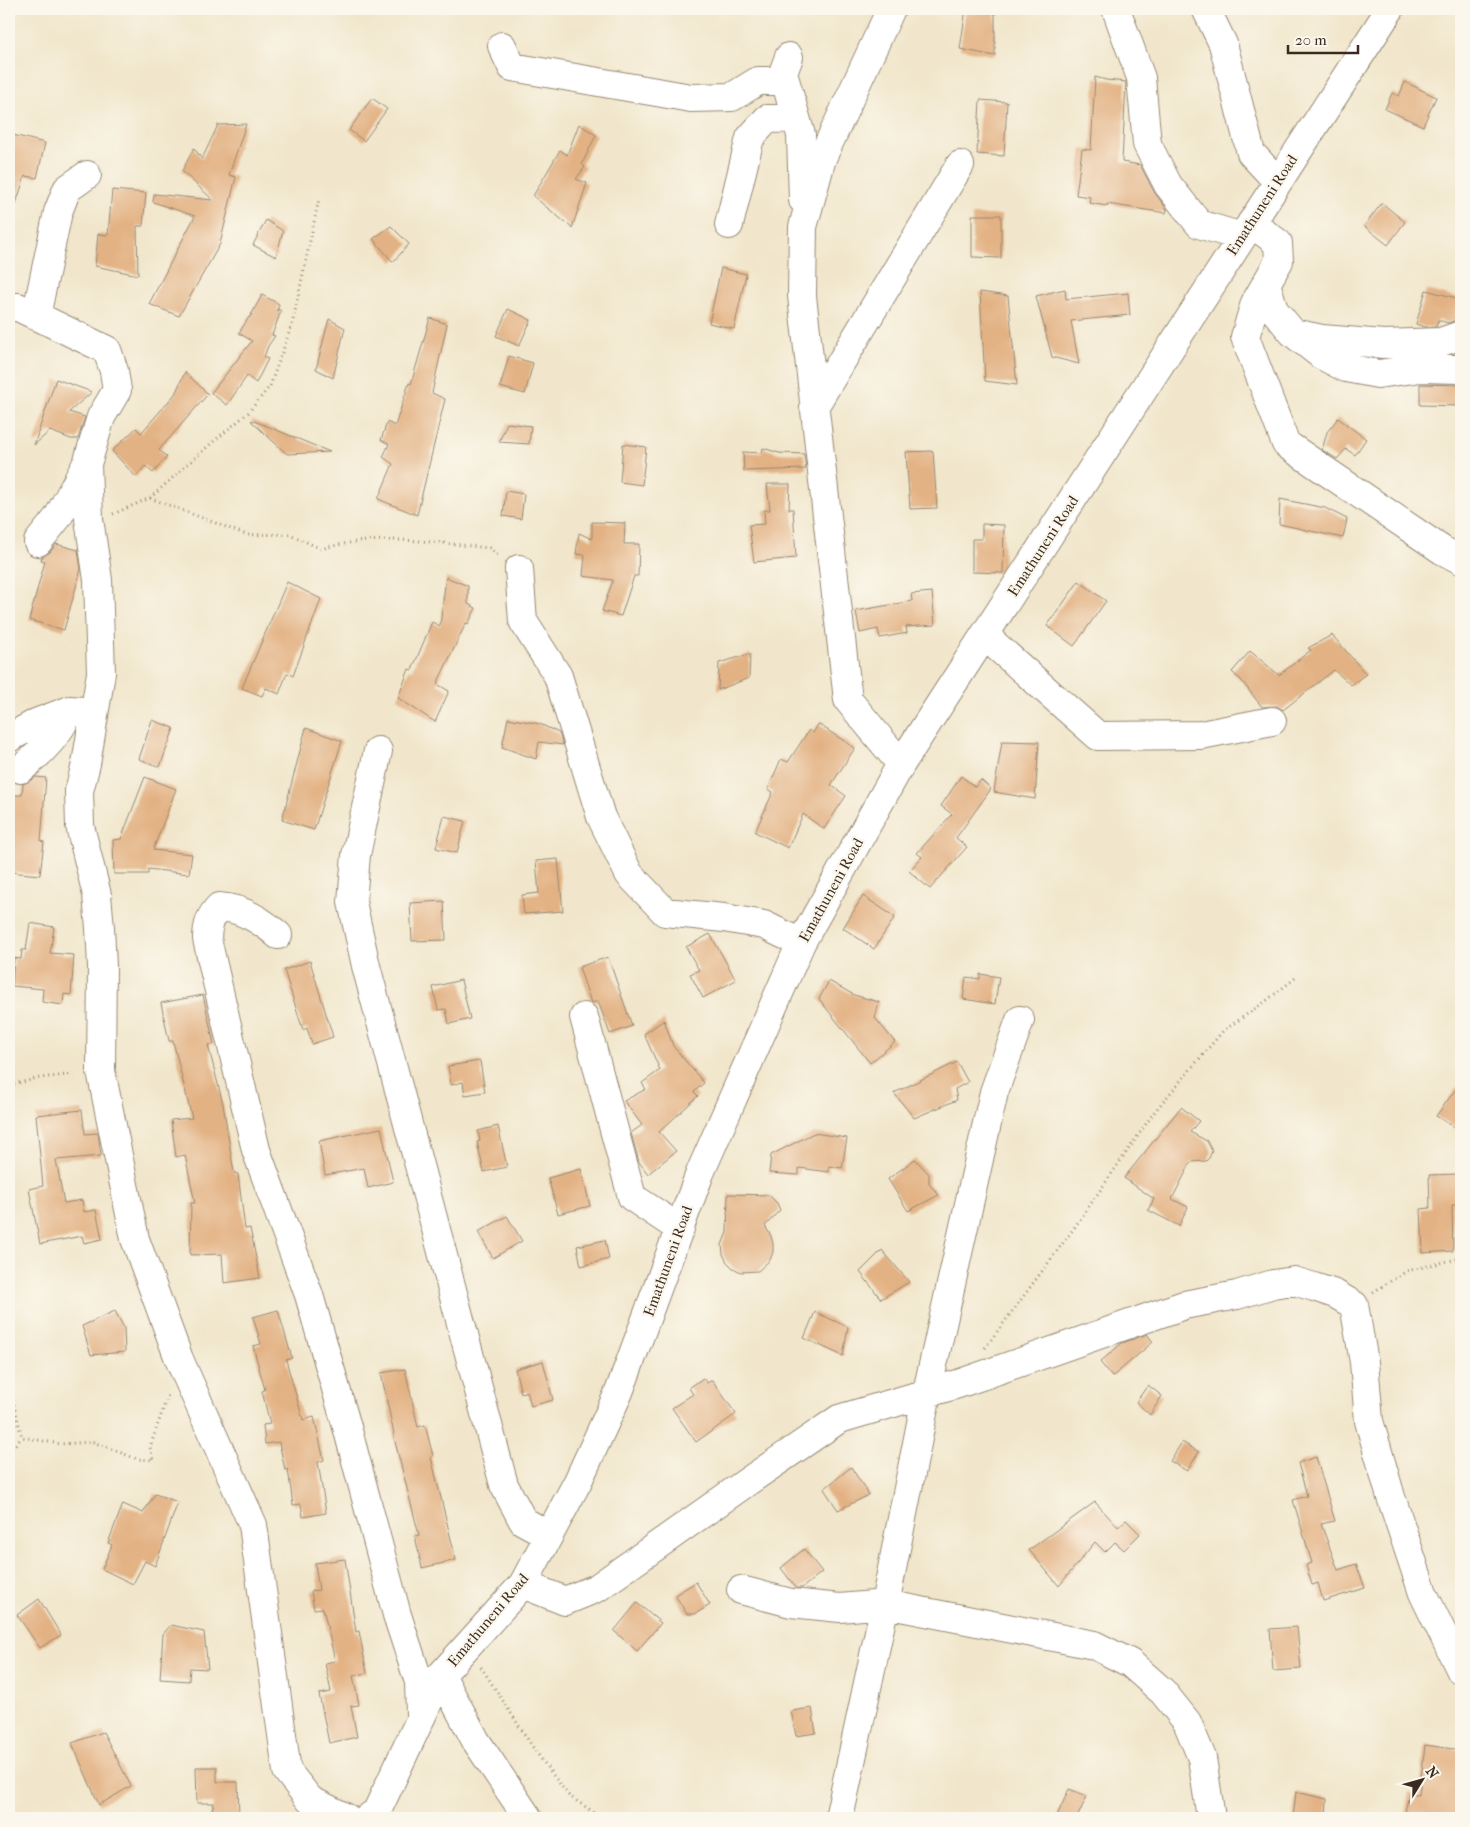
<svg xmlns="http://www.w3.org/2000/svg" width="1470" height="1827" font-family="'IM FELL French Canon',serif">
  <rect width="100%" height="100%" fill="#fbf7ec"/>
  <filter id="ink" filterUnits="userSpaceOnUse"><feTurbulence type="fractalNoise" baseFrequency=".02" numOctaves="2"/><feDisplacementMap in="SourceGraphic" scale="10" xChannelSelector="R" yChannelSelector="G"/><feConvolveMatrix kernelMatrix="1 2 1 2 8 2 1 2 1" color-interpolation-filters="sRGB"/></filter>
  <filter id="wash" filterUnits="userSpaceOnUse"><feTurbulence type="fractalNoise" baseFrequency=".0096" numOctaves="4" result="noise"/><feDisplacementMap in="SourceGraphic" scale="20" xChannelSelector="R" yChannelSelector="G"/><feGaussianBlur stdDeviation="1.12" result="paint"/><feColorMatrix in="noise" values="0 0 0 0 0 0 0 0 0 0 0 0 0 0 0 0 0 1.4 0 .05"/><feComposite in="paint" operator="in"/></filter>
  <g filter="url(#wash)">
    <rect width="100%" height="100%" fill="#f1e6cb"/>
    <g id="blocks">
      <path fill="#e3b284" d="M966 9H995V56L960 49Z
        M1095 77 1106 80 1126 82 1122 162 1140 165 1154 192 1167 209 1166 213 1107 204V206L1089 203 1090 197 1076 195 1082 149 1091 150Z
        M1405 82 1436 97 1423 126 1385 109 1392 93 1399 96Z
        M372 98 387 109 364 141 349 130Z
        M980 100 1007 102 1004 156 977 154Z
        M246 124 229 175 236 177 220 244 179 316 149 304 195 216 153 202 154 194 213 200 182 171 194 148 202 159 218 125Z
        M579 124 596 135 582 164 585 167 576 179 587 183 572 228 533 196 560 150 567 155Z
        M9 134 45 143 37 178 25 176 12 216 9 215Z
        M112 190 146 193 143 226H137L138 275 95 266 98 234 108 235Z
        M1382 203 1405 222 1388 245 1364 226Z
        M972 215H1001V258L972 257Z
        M266 220 283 231 276 257 253 245Z
        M391 226 409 244 393 262 373 239Z
        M721 268 746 274 734 329 709 323Z
        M1065 289 1066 299 1128 293 1130 315 1071 321 1079 364 1052 357 1036 296Z
        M1426 290 1460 299 1454 321 1448 323 1438 320 1436 327H1425L1416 324Z
        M980 292 1008 296 1017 385 985 381Z
        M262 295 279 304 277 311 278 309 281 311 272 335 275 336 268 346 264 357 268 359 256 383 247 376 227 405 211 393 252 341 239 333 249 317H250Z
        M508 309 531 320 519 346 496 336Z
        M430 318 447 324 432 393 445 399 417 515 378 499 393 464 383 457 389 444 381 440 387 422 395 426 409 383 411 384Z
        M329 319 345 328 333 378 316 369Z
        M509 356 533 363 525 394 500 387Z
        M185 372 208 394 159 450 167 457 153 473 145 466 136 477 112 451 136 428 141 433 175 394Z
        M56 379 92 392 69 412 85 417 78 439H71L50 431 34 445Z
        M1420 384 1461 385V406L1420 405Z
        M1338 418 1366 439 1355 455 1346 449 1337 459 1322 450 1327 432Z
        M252 420 330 452 287 454 251 421Z
        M507 423 531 426 529 444 499 442Z
        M623 444 646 447 642 485 620 482Z
        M763 448 779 453 804 454 806 469 744 471 743 452 762 453Z
        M933 451 937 508 910 509 906 452Z
        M767 484H790L789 509H793L796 558 754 562 749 525 765 524 764 510H770Z
        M506 491 524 494 521 519 503 516Z
        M1280 499 1325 508 1347 519 1343 538 1279 524Z
        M592 522 625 523 624 544H639L638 576H634L621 616 602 611 613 580 583 576 585 555 576 554 579 533 592 539Z
        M982 524 1004 525 1003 573 972 572V539H982Z
        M56 544 78 550 81 569 64 630 29 620 45 561 41 560 42 557 50 552Z
        M446 577 468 586V604L476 608 468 624 466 623 437 684 449 691 435 722 398 698 409 669 412 670 432 622 440 626Z
        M1079 581 1106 601 1074 646 1047 626Z
        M287 582 321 599 293 676 287 673 279 694 266 688 262 696 242 688Z
        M932 592 935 625 906 627 907 633 880 638 878 629 860 633 856 611 912 601 911 594Z
        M1332 635 1366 674 1351 685 1334 670 1283 710 1277 706 1262 707 1241 680 1232 672 1250 651 1279 675 1311 650 1308 648Z
        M750 654 749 678 718 690 719 663Z
        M508 718 540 724 559 733 563 745 539 742 536 759 502 747Z
        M152 720 174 728 160 767 139 759Z
        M818 724 855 748 831 785 846 796 824 829 803 814 788 848 755 832 773 792 768 789 781 759 788 762 809 730 813 733Z
        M306 728 342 741 314 830 282 820Z
        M1002 741 1039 742 1035 799 994 792Z
        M961 776 975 787 981 780 991 789 956 838 967 847 930 889 909 871 922 857 917 853 952 814 941 806Z
        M36 777 46 778 41 841 44 842 40 875 9 872V847L11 823H9L10 795H22L23 784Z
        M145 777 176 789 153 850 192 854 189 874 148 869V874H114L113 840 121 839Z
        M444 816 465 821 457 853 436 848Z
        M558 859 563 911 524 914 522 895 539 893 536 861Z
        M863 896 895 917 874 949 843 928Z
        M444 901 446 940 412 941 410 903Z
        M30 923 54 927 50 953 74 955 71 995 64 994 63 1005 42 1002 43 989 12 986 14 958 21 959 22 950H26Z
        M710 934 736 980 703 998 690 974 699 970 686 947Z
        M608 957 632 1026 610 1034 598 1001 591 1003 579 967Z
        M310 961 333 1037 312 1044 307 1028 303 1030 284 970Z
        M980 974 999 977 995 1004 963 999 966 977 980 979Z
        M461 980 470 1019 449 1024 446 1009 438 1010 433 987Z
        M829 981 854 995 879 1002 875 1018 895 1042 870 1063 819 999Z
        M203 995 214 1044 208 1045 223 1104 234 1173 238 1174 245 1229 250 1228 260 1278 224 1283 222 1254 190 1255 191 1203H195L185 1155 176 1157 171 1120 192 1118 173 1041H169L161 1003Z
        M664 1020 673 1046 704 1083 694 1092 698 1096 659 1132 676 1151 648 1174 639 1162 631 1133 642 1125 624 1101 646 1089 642 1083 660 1070 644 1034Z
        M480 1061 485 1092 465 1095 463 1082 451 1085 448 1066Z
        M957 1062 968 1082 955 1089 957 1100 914 1118 894 1093Z
        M1461 1082V1131L1436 1116Z
        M1181 1107 1199 1121 1190 1132 1207 1141 1212 1151 1209 1158 1206 1161 1191 1162 1172 1199 1188 1207 1179 1226 1148 1210 1154 1199 1124 1178Z
        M82 1110 85 1134 98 1133 101 1156 56 1160 64 1203 82 1200 84 1212 96 1210 102 1239 84 1243 82 1236 40 1244 29 1189 43 1186 36 1115Z
        M498 1126 507 1167 484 1172 477 1142 480 1141 478 1131Z
        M381 1128 393 1182 368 1188 364 1168 325 1175 319 1141Z
        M814 1133 847 1138 842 1168 829 1166V1172L799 1168V1175L769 1173 771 1155Z
        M915 1159 929 1174V1184L939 1195 908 1211 888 1179Z
        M581 1169 590 1206 558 1214 548 1178Z
        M1458 1174 1460 1205H1452L1453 1251 1423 1253 1421 1209 1430 1208 1429 1175Z
        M728 1194 769 1195 777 1203 780 1210 765 1226 771 1236 773 1244V1252L770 1260 758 1271 741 1272 733 1268 727 1262 723 1254 722 1245 727 1232Z
        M507 1216 522 1241 493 1258 478 1232Z
        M605 1240 609 1259 581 1266 577 1246Z
        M882 1250 909 1282 881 1299 860 1272Z
        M278 1310 292 1358 286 1360 303 1420 314 1417 324 1460 318 1462 326 1513 303 1517 301 1504 293 1505 288 1469 285 1470 279 1442 265 1444 263 1425 270 1424 262 1391 265 1390 253 1346 261 1344 253 1317Z
        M115 1311 124 1328 125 1352 91 1355 82 1326Z
        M815 1312 848 1327 843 1356 804 1338Z
        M1147 1334 1153 1342 1112 1377 1100 1362 1122 1343Z
        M543 1361 553 1400 531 1406 527 1391 521 1393 515 1369Z
        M405 1369 418 1427 425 1425 433 1456 431 1457 456 1560 422 1568 415 1536 419 1535 393 1434H394L381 1373Z
        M703 1378 707 1383 712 1380 736 1414 696 1442 672 1408 693 1394 689 1388Z
        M1148 1385 1162 1396 1150 1415 1136 1402Z
        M1182 1442 1199 1452 1187 1471 1170 1461Z
        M1316 1457 1335 1521 1321 1524 1338 1570 1356 1564 1365 1588 1323 1601 1318 1583 1312 1585 1306 1565 1312 1563 1293 1500 1307 1496 1298 1463Z
        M851 1467 869 1495 838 1510 824 1489Z
        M155 1494 178 1502 155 1566 145 1561 133 1584 102 1569 112 1545 108 1543 123 1504 143 1513Z
        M1095 1502 1118 1527 1126 1520 1140 1534 1124 1550 1115 1542 1105 1552 1095 1542 1059 1586 1029 1550Z
        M804 1549 822 1572 802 1588H796L781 1568Z
        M345 1559 356 1632 359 1631 367 1673 353 1676 359 1705 351 1706 357 1737 329 1743 319 1694 331 1692 325 1663 335 1661 323 1608 314 1609 311 1591 319 1590 315 1563Z
        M696 1582 710 1605 695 1614H687L675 1595Z
        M39 1599 61 1635 40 1648 17 1615Z
        M637 1603 661 1623 637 1651 614 1631Z
        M171 1625 204 1632 208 1669 190 1668 189 1681 160 1679 163 1634Z
        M1297 1627 1301 1669 1273 1671 1270 1629Z
        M812 1708 816 1733 796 1736 791 1711Z
        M103 1732 131 1786 99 1805 72 1743Z
        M1425 1745 1461 1750V1788L1457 1818H1404L1409 1792 1419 1795Z
        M196 1767H217V1782H238L239 1818H209L214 1803H197Z
        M1069 1789 1087 1796 1077 1818H1056Z
        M1296 1792 1327 1799 1326 1818H1293Z"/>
    </g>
  </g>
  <g filter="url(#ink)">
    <use href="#blocks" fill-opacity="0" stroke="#968874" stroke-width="1"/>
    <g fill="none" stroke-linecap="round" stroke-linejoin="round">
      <defs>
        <path id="minor" d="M891 9 822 158 803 227 802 296 848 700 901 764
          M1116 9 1141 78 1147 144 1168 185 1199 224 1242 237
          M1206 9 1223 44 1251 153 1278 182
          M502 46 512 67 691 98 732 97 758 81H785
          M789 57 783 73 801 135 803 200
          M1251 223 1278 243 1279 261 1255 303 1245 337 1286 444 1442 550 1461 560
          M729 225 750 138 767 119 796 118
          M1266 283 1274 310 1293 333 1322 339 1384 344 1441 342 1461 335
          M9 307H18L107 350 114 371 117 390 101 417 87 464 89 519 98 580 101 673 86 764 79 791 80 826 97 895 100 928 102 966 101 1071 135 1239 179 1359 253 1525 287 1771 310 1800 347 1818
          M36 316 58 212 67 189 87 175
          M1298 337 1321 355 1346 368 1378 374 1421 368 1461 369
          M814 407 960 165
          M38 542 58 517 86 465
          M519 569 523 621 558 676 601 817 629 874 665 912 724 918 764 925 801 943
          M985 636 1098 736 1201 735 1272 721
          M9 738 38 722 70 710 94 712
          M378 751 356 855 352 902 366 966 504 1485 523 1521 549 1535
          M21 769C42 752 59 735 70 710
          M278 935C261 920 242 908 219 907 210 916 207 926 207 939L256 1150 309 1295 347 1427 397 1615 419 1682 420 1715
          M584 1017 632 1197 680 1229
          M523 1584 565 1601 597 1588 747 1482 839 1419 958 1384 1184 1305 1237 1295 1273 1284 1294 1281 1314 1287 1335 1294 1354 1305 1364 1362 1369 1421 1391 1497 1423 1593 1461 1671
          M741 1590 791 1603 840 1608 885 1604 1094 1645 1130 1663 1163 1692 1187 1722 1202 1758 1211 1818
          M441 1675 476 1741 528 1818
          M368 1818 377 1811 441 1675 523 1584 578 1481 619 1392 700 1173 801 943 901 764 1390 9
          M839 1818 885 1604 929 1383 994 1092 1020 1020"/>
      </defs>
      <use href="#minor" stroke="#968874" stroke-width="30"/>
      <path stroke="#968874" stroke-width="3" stroke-dasharray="1 4" stroke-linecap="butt" d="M150 498 247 535 290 534 321 549C379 533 431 542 489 548L498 555
        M113 514 150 498 214 441 248 413 270 386 292 325 319 199
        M9 1085 40 1078 76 1074
        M1373 1292 1407 1271 1461 1258
        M985 1348 1072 1231 1155 1111 1223 1031 1266 1001 1298 976
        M9 1385 22 1437 60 1444 93 1442 137 1459 153 1460 150 1447 168 1395
        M9 1452 22 1437
        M481 1667 536 1752 568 1795 602 1818"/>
      <use href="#minor" stroke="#fff" stroke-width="28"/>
    </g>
  </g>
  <g text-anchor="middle" stroke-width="4.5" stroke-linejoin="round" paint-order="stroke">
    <g font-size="15" fill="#3b2a1e" stroke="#fbf7ec">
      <text transform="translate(1262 205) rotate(-57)" y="5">Emathuneni Road</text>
      <text transform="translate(1043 546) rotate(-57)" y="5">Emathuneni Road</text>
      <text transform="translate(831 890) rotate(-61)" y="5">Emathuneni Road</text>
      <text transform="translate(668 1261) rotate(-70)" y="5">Emathuneni Road</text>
      <text transform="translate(488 1620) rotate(-50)" y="5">Emathuneni Road</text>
    </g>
  </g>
  <rect width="1470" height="1827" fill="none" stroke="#fbf7ec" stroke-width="30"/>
  <g transform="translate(1422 1780) rotate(53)" stroke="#fbf7ec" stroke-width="4" paint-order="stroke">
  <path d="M0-4L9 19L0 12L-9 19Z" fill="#3b2a1e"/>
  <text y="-8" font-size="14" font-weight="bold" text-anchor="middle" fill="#3b2a1e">N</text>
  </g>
  <path d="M1288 45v8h70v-8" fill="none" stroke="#3b2a1e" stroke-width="2.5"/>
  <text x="1295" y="45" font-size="15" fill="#3b2a1e" stroke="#fbf7ec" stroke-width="4" paint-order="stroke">20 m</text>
</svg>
